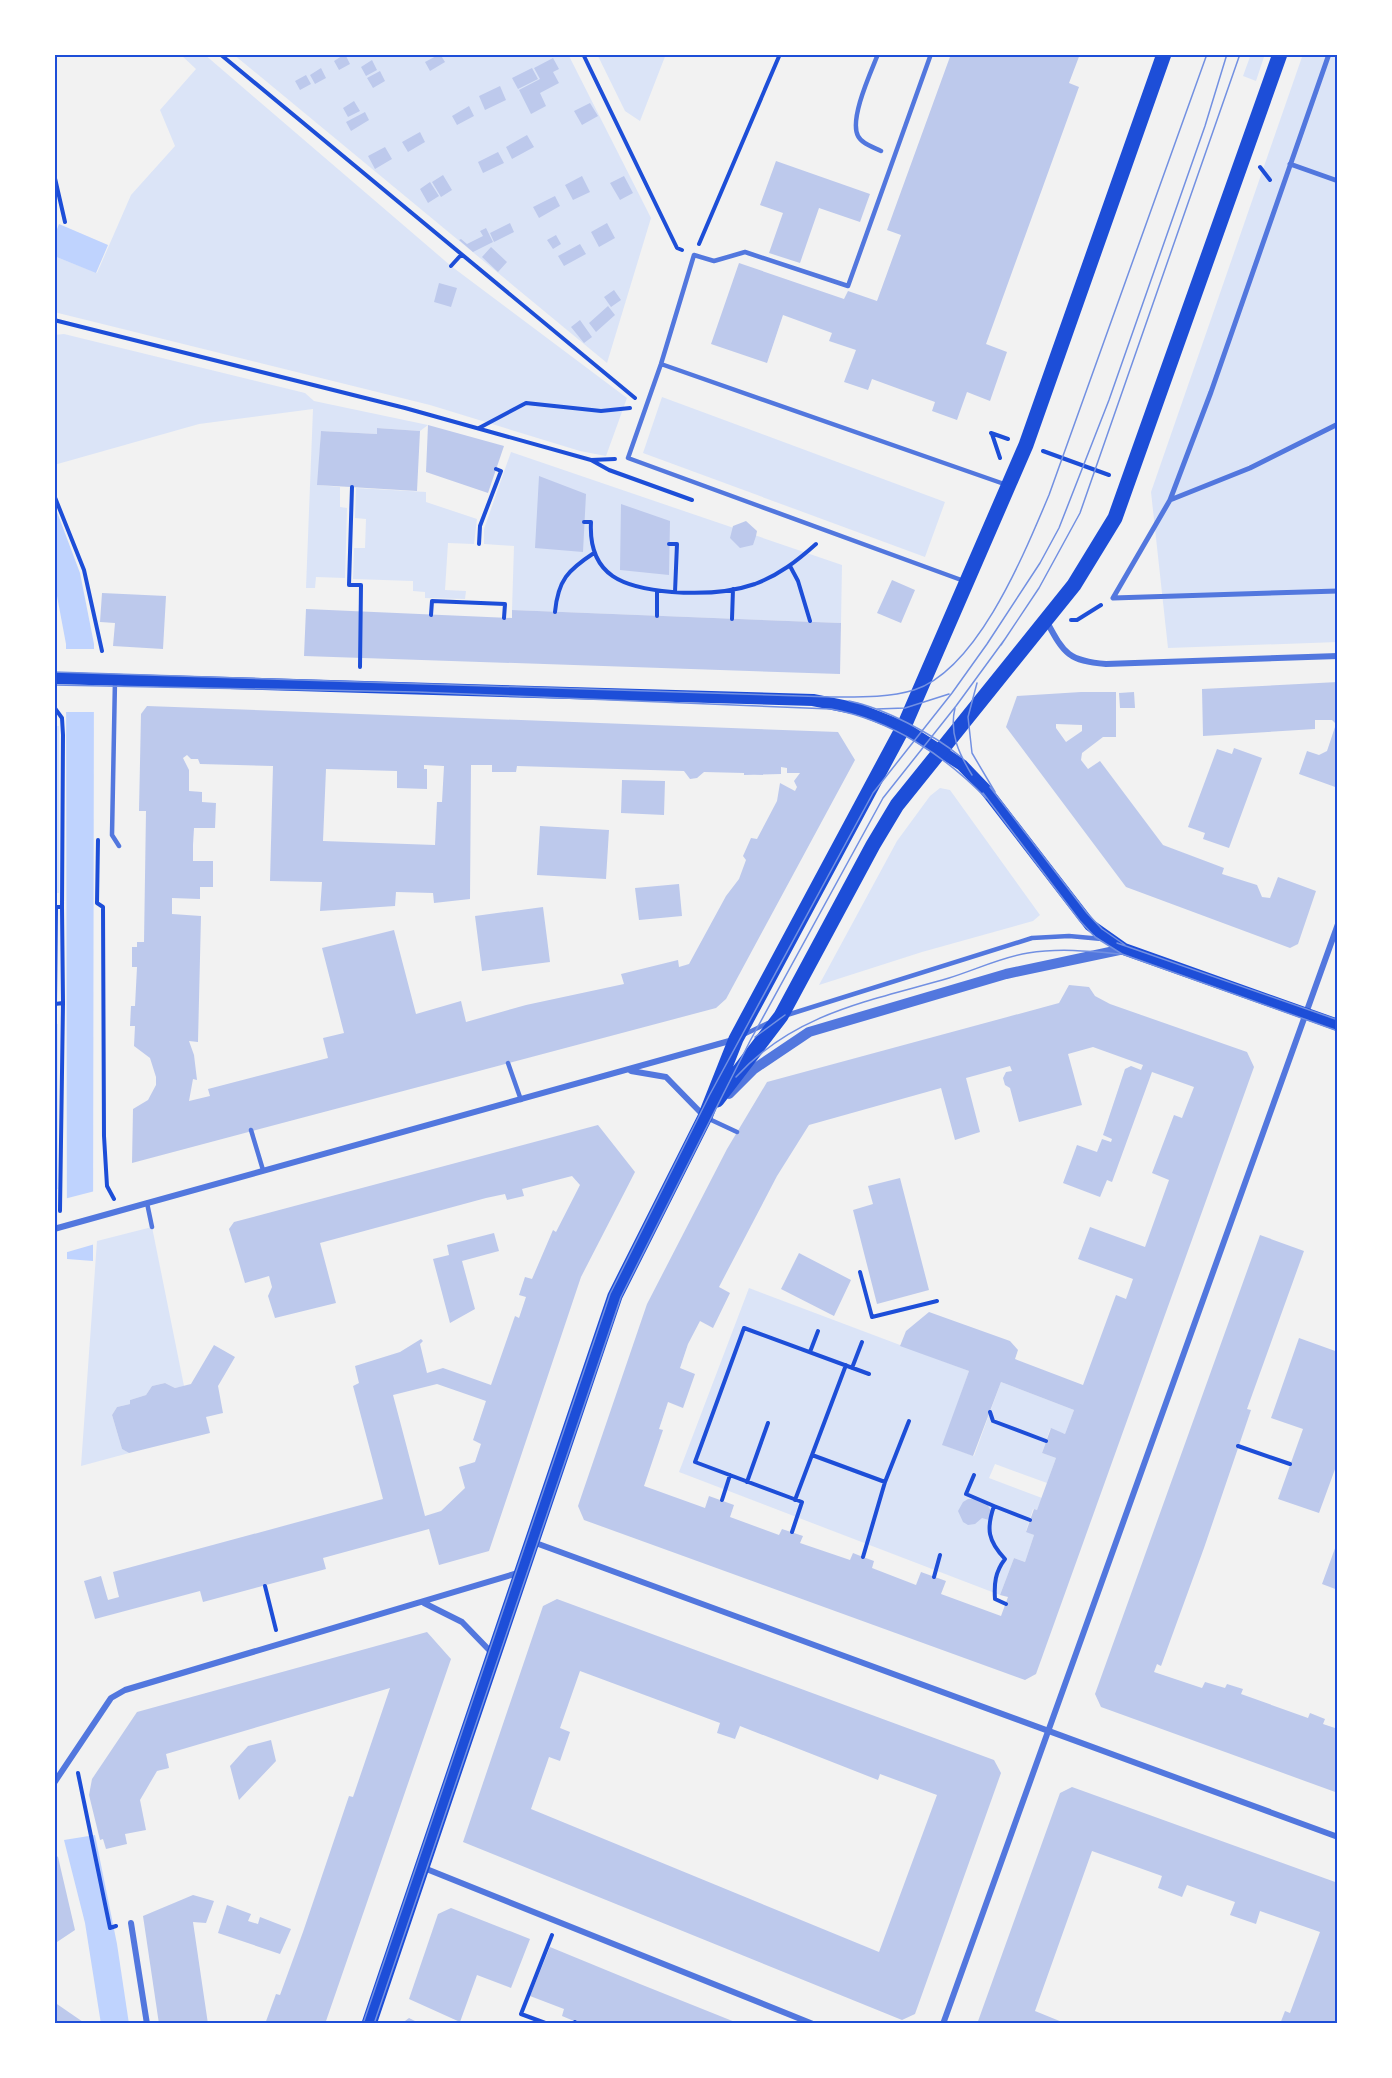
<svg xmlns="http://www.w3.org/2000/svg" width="1392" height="2078" font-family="Lora,serif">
  <rect width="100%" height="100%" fill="#f2f2f2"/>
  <path fill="#dbe4f7" d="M180 54H204L451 266 627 398 606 456 580 451 430 405 54 312V256L97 273 131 195 175 146 160 110 196 69Z
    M233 54H568L651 218 607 363Z
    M597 54H666L640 121 625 111Z
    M1251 54H1265L1256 81 1243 76Z
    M1303 54H1338V642L1168 648 1151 492Z
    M64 334 305 393 314 401 428 425 420 431 377 428V434L321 431 318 485 340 487V507L347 508 345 578 316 577 315 588H306L313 409 199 424 54 465V335Z
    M662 397 945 502 925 557 643 453Z
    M511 452 842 565 841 623 512 610 514 546 484 544V529Z
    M356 488 426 492V502L477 519 474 544 448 543 445 590 466 591 465 599 425 598V592L413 591V581L353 579 354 548H365L366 519 355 518Z
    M54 726H59V893H54Z
    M940 788 950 790 1040 915 1033 921 922 952 819 985 897 841 930 796Z
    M54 1024H58V1189H54Z
    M152 1227 184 1386 175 1388 165 1383 152 1386 146 1395 130 1400V1404L117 1407 112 1415 122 1449 129 1453 81 1466 97 1241Z
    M749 1288 969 1371 943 1445 974 1456 1001 1382 1074 1410 1065 1434 1050 1429 1042 1453 1056 1458 1047 1483 995 1464 989 1478 1042 1498 1037 1510 1033 1509 1026 1531 1034 1535 1025 1562 1014 1558 1000 1595 679 1472Z"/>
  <path fill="#bfd3fe" d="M59 224 108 245 96 273 54 256V237Z
    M54 504 80 573 94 644 93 1261 67 1259 66 644 54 580Z
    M95 1835 117 1944 129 2024H101L85 1923 64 1840Z"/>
  <path fill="#f2f2f2" d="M64 649H96V712H64Z
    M95 1191V1244L64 1253V1199Z"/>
  <path fill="#bdc9ec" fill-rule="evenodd" d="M345 54 350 64 339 70 334 61Z
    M440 54 445 62 430 71 425 62Z
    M951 54H1080L1069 83 1079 87 986 344 1007 352 990 401 967 392 957 420 932 411 935 402 872 379 868 390 844 382 856 350 829 341 832 333 783 315 767 363 711 344 739 263 844 299 848 291 877 301 901 235 887 230Z
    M553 58 559 69 553 72 559 83 540 93 546 106 531 114 519 90 540 79 534 68Z
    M372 60 377 70 366 76 361 67Z
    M321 68 326 78 315 84 310 75Z
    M532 68 538 79 518 89 512 78Z
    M380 71 385 81 373 88 367 78Z
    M306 75 311 84 300 90 295 81Z
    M500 86 506 100 485 110 479 96Z
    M354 101 360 111 348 117 343 108Z
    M590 103 598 116 582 125 574 111Z
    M469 106 474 116 457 125 452 116Z
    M365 112 369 120 351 131 346 122Z
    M420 132 425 142 408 152 402 142Z
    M527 135 534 147 512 159 506 147Z
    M385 147 392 159 375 169 368 156Z
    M498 152 504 163 483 173 478 162Z
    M776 161 870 194 860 222 819 208 800 263 769 253 783 213 760 205Z
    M443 175 452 190 441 197 432 182Z
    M582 176 590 192 573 200 565 185Z
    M624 176 633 193 620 200 610 183Z
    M430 182 439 196 428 203 420 189Z
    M555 196 560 206 539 218 533 207Z
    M510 223 514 232 494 242 490 233Z
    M607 223 615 238 599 247 591 232Z
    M486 228 493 242 473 252 459 240 461 239 467 244 483 236 480 231Z
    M556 235 561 244 553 249 547 240Z
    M580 244 586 254 564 266 558 256Z
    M491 247 507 262 498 272 482 257Z
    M439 283 457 288 451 307 434 302Z
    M614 290 621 300 611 307 604 297Z
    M608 306 615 315 596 332 589 323Z
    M580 320 592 337 584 343 571 327Z
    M428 425 504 446 488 493 426 472Z
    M377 428 420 431 417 491 317 485 321 431 377 434Z
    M539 476 586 494 583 552 535 548Z
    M621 504 670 521 669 575 620 570Z
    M746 521 757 531 756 536 753 545 740 548 730 538 733 526Z
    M892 580 915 590 901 623 877 613Z
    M102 593 166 596 163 649 113 646 115 623 100 622Z
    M306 609 512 618V610L841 623 840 674 304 656Z
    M1338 682V788L1299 774 1307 751 1319 755 1327 751 1336 724 1332 720H1315V729L1203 736 1202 689Z
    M1081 692H1116V737H1103L1082 753 1081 760 1088 769 1100 761 1163 845 1224 868 1222 874 1257 885 1262 897 1270 898 1278 877 1316 891 1298 944 1290 948 1126 887 1006 727 1017 696ZM1056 724 1082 725V731L1066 742 1056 728Z
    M1134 692 1135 708H1120L1119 693Z
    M147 706 838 732 855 760 726 999 716 1008 132 1163 133 1109 148 1100 156 1085V1077L150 1058 134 1046 135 1026H130L131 1006H135L137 967H132V947H137V942H144L146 811H139L141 714ZM187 755 191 759H198L200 764 273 766 270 881 322 882 320 911 395 906 396 892 433 893 434 903 470 899 471 765H492V772H516L517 766 684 771 690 779 697 778 704 772 744 773V775L781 774V767L787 768V773H800L794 781 797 787 795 791 780 783 777 801 757 839 751 838 743 856 746 860 739 879 726 896 689 964 679 967 678 960 621 974 624 984 526 1005 466 1022 461 1001 416 1014 394 930 322 948 344 1033 323 1038 328 1058 208 1089 210 1096 189 1101 193 1079 197 1080 194 1055 189 1041 198 1042 201 916 172 914V898L200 899V887H213V861H193V845L194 828H215L216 803 202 802V792L189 791V770L183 758ZM424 765 444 766 442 802H437L435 845 323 841 326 769 397 771V788L427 789V769H424Z
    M1234 748 1262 758 1229 848 1203 839 1205 833 1188 827 1217 749 1232 754Z
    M622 780 665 781 664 815 621 813Z
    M540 826 609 830 606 879 537 875Z
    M679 884 682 916 639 920 635 888Z
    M543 907 550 962 482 971 475 916Z
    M1069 985 1089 987 1095 996 1110 1004 1247 1052 1254 1067 1036 1674 1025 1680 584 1520 578 1506 647 1304 727 1149 767 1082 1059 1003ZM1093 1047 1143 1065 1141 1070 1131 1066 1125 1069 1103 1135 1112 1139 1111 1142 1102 1139 1097 1152 1077 1145 1063 1183 1100 1197 1107 1180 1112 1182 1152 1072 1194 1087 1182 1118 1174 1115 1152 1173 1169 1180 1145 1247 1090 1227 1078 1259 1133 1279 1126 1299 1116 1295 1083 1385 1015 1359 1018 1350 1010 1341 929 1312 906 1331 900 1346 969 1371 942 1445 948 1447 973 1456 1001 1382 1074 1410 1065 1434 1051 1428 1042 1453 1056 1458 1037 1510 1034 1509 1026 1532 1034 1535 1025 1562 1014 1558 1000 1595 1008 1597 1001 1616 941 1594 946 1581 921 1572 916 1585 872 1568 874 1561 863 1557 853 1553 850 1560 800 1543 803 1536 782 1529 779 1535 730 1517 734 1505 709 1496 705 1508 644 1486 663 1430 659 1429 668 1402 683 1408 695 1374 680 1368 688 1344 700 1321 713 1328 730 1293 719 1287 777 1176 809 1125 941 1088 955 1140 980 1132 966 1078 1010 1066 1012 1071 1006 1072 1003 1078 1005 1085 1010 1088 1019 1122 1082 1105 1068 1054Z
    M598 1125 635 1172 581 1277 489 1551 439 1565 429 1529 323 1558 326 1569 203 1602 200 1591 95 1619 84 1581 101 1576 108 1600 119 1597 113 1572 383 1499 353 1386 359 1383 355 1366 400 1352 421 1339 423 1341 420 1344 427 1373 443 1368 491 1385 515 1316 519 1318 526 1297 519 1295 525 1277 532 1279 553 1230 556 1232 580 1185 572 1176 522 1189 524 1196 507 1200 505 1194 486 1198 320 1243 336 1303 275 1318 268 1296 272 1287 269 1276 245 1283 229 1229 234 1222ZM437 1384 486 1401 473 1440 481 1444 475 1462 459 1467 465 1488 441 1511 425 1516 393 1395Z
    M900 1178 929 1290 877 1304 853 1210 873 1204 868 1186Z
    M494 1233 499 1251 462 1261 475 1309 450 1323 433 1259 449 1255 447 1245Z
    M1260 1235 1304 1251 1247 1409 1251 1410 1204 1548 1161 1666 1157 1664 1154 1672 1202 1688 1205 1682 1225 1688 1227 1684 1243 1689 1241 1694 1308 1718 1310 1713 1325 1719 1323 1724 1338 1729V1793L1101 1707 1095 1694Z
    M799 1253 851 1280 834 1316 781 1289Z
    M1299 1338 1338 1352V1461L1319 1513 1278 1499 1303 1429 1271 1418Z
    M214 1345 235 1357 218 1386 223 1413 206 1417 210 1433 129 1453 122 1449 112 1415 117 1407 130 1404V1400L146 1395 152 1386 165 1383 175 1388 191 1384Z
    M968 1499H976L987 1504 991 1511 989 1520 982 1518 975 1524 968 1525 963 1522 958 1511 963 1502Z
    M1338 1540V1590L1322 1584Z
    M557 1599 994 1760 1001 1773 915 2014 902 2020 463 1842 543 1606ZM580 1671 720 1723 717 1733 735 1739 740 1726 878 1780 880 1774 937 1795 879 1952 531 1809 549 1757 560 1761 570 1732 560 1728Z
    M427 1632 451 1659 325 2024H265L276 1994 280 1995 303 1932 349 1796 353 1797 390 1688 166 1754 169 1768 157 1771 140 1800 146 1830 125 1834 127 1844 106 1849 103 1839 100 1840 89 1795 92 1779 137 1712Z
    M271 1740 276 1761 239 1800 230 1766 248 1746Z
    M1072 1787 1338 1883V2024H1280L1285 2011 1290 2013 1320 1932 1260 1911 1256 1924 1230 1915 1235 1902 1187 1885 1182 1897 1158 1888 1162 1876 1092 1851 1035 2011 1067 2024H977L1060 1793Z
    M54 1854 58 1857 75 1930 54 1944Z
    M193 1895 214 1901 206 1923 193 1922 208 2024H159L143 1916Z
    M227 1905 251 1914 248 1921 258 1924 260 1917 291 1929 280 1954 218 1933Z
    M451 1908 530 1939 511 1988 477 1975 460 2022 409 1999 438 1914Z
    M550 1947 640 1984 740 2024H600L592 2021 590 2024H581L562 2016 564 2009 530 1996Z
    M54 2002 86 2024H54Z
    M409 2018 421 2024H401Z"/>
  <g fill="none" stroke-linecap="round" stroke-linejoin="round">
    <path stroke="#1d4ed8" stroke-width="4" d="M220 54 635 398
      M583 54 677 248 682 250
      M1260 167 1270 180
      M54 174 65 222
      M699 244 780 54
      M451 266 461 255
      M54 320 405 408 591 460 615 459
      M479 428 526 403 601 411 630 408
      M991 433 1008 439
      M992 434 1000 458
      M1043 451 1109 475
      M591 460 609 470 692 500
      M352 487 349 585H361L360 667
      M54 495 84 570 102 651
      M584 522H591C588 577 625 588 672 592 699 594 729 593 755 584 779 575 797 561 816 544
      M479 544 480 526 501 471 496 469
      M669 544H677L675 592
      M790 566 798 581 810 621
      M555 612C558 580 568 570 594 553
      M431 615 432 601 505 604 504 618
      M657 616V591
      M732 619 733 589
      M1071 620H1077L1101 605
      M54 707 62 718 63 735 62 907H56L55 1004 63 1003 60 1211
      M98 840 97 903 103 907 104 1136 107 1186 114 1199
      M62 907 63 1003
      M860 1272 872 1317 937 1301
      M810 1352 818 1331
      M852 1368 862 1342
      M990 1412 993 1421 1046 1441
      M1238 1446 1290 1464
      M812 1455 885 1482
      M974 1475 966 1494 994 1506C986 1529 988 1541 1005 1559 995 1572 994 1584 995 1599L1006 1604
      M747 1482 768 1423
      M722 1500 730 1475
      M795 1500 846 1365
      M994 1506 1030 1520
      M792 1532 802 1502 695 1462 744 1328 869 1374
      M863 1557 885 1482 909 1421
      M934 1577 940 1555
      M265 1586 276 1630
      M78 1773 110 1928 116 1926
      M548 2024 521 2014 552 1935
      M574 2024 575 2022"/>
    <path stroke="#5277de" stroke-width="4.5" d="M878 54C871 72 849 119 858 136 862 144 873 147 881 151
      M931 54 848 286 745 252 714 261 694 255 661 364 628 458 964 581
      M661 364 1007 485
      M115 680 112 835 119 846
      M787 1015 1032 938 1069 936 1102 939
      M743 1035 768 1023
      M508 1063 521 1100
      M707 1118 737 1132
      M251 1130 263 1170
      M147 1203 152 1227"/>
    <path stroke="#5277de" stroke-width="5" d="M1290 164 1338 181
      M1170 500 1250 468 1338 424
      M1113 598 1170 500 1211 392 1329 54
      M1113 598 1338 591"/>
    <path stroke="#5277de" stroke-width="6" d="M1047 622C1064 654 1069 661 1106 664L1338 656
      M631 1071 666 1077 705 1117
      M54 1229 733 1040
      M533 1542 1338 1837
      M424 1603 462 1622 493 1654
      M54 1783 111 1698 125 1690 518 1573
      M424 1868 813 2024
      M131 1923 147 2024
      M943 2024 1338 924"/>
    <path stroke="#5277de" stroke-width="10" d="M729 1094 754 1069 809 1032 1006 974 1124 949"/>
    <path stroke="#1d4ed8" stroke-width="12" d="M54 678 813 700 858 709 903 727 962 765 985 789 1090 925 1124 949 1338 1025"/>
    <path stroke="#1d4ed8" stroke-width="15" d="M717 1100 781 1016 873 845 897 805 1074 585 1115 518 1280 54
      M369 2024 615 1296 705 1117 736 1039 905 724 1026 445 1164 54"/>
    <path stroke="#7290e2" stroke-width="1.5" d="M1001 645 1039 588 1080 513 1240 54
      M54 672 831 697C858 697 888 698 914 690 978 669 1024 554 1049 495L1207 54
      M977 683 968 717 972 753 995 792
      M54 685 417 692 831 709C891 720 944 755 986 798
      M849 701C884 708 933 734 961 757
      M955 708C949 733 959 754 972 775
      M876 709 905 708 949 694
      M990 787 1087 913 1102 929 1125 945
      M983 793 1080 921 1095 937 1122 954 1338 1031
      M1117 943 1338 1020
      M755 1037 785 1015
      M736 1077C794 1013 870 1001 949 978 975 970 1002 957 1028 953 1059 948 1089 951 1120 954
      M363 2024 610 1294 709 1096 873 793 952 693 987 644 1040 563 1059 528 1109 400 1205 126 1227 54
      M374 2024 621 1297 750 1041 883 798 956 706 1005 639"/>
  </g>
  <rect width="1392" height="2078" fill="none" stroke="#ffffff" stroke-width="111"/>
  <rect x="56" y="56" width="1280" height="1966" fill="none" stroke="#1d4ed8" stroke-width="2"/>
</svg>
